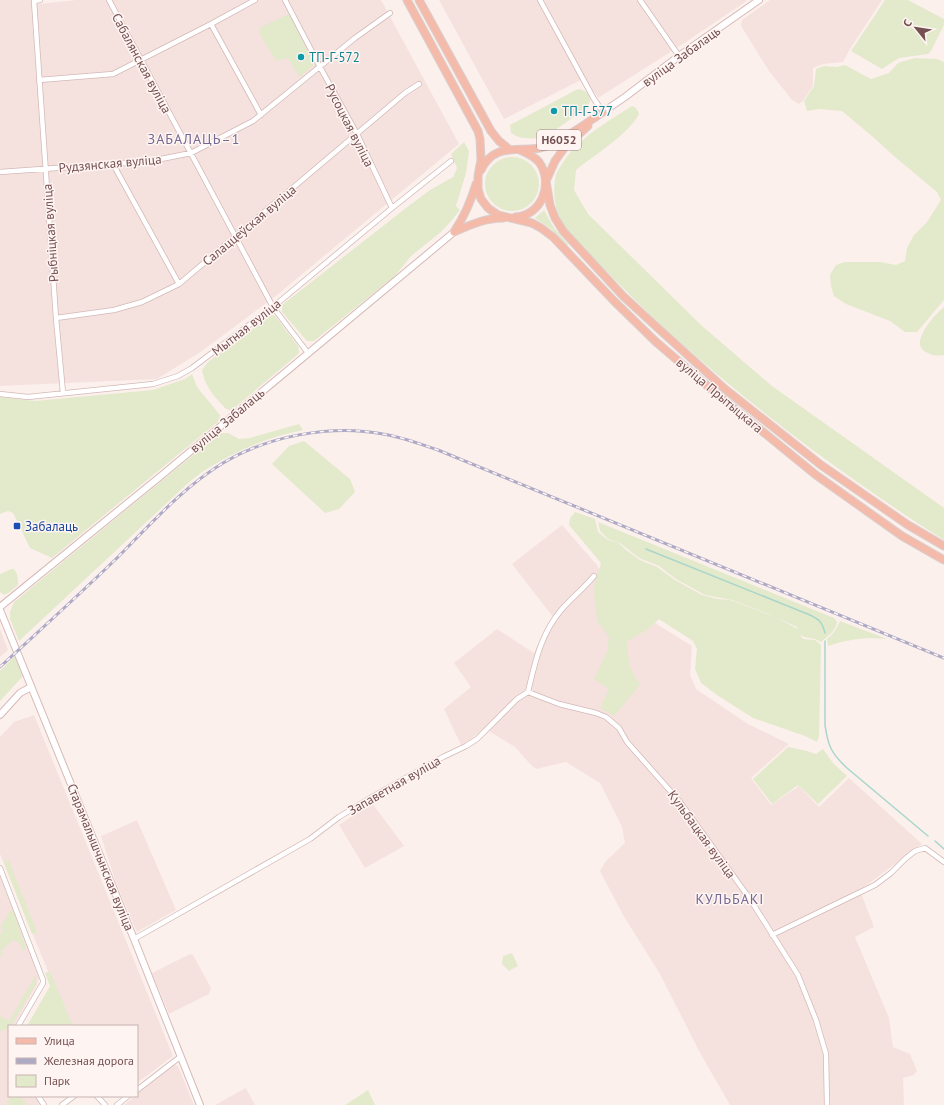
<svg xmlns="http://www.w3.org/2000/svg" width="944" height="1105" font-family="'PT Sans',sans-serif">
  <rect width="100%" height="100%" fill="#fcf0ec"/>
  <path fill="#f5e2de" d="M0 0H38L39 4 76 0H381L459 144 277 295 202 351 157 379 0 386Z
    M439 0H748L683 44 598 98 585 78 504 119Z
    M770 0H882L850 49 843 62 823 64 813 68V86L803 101 799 104 792 100 769 71 741 26 742 20Z
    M562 525 596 564 609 585 658 625 692 646 690 675 696 689 748 724 789 744 751 778 771 805 799 786 819 807 849 778 922 844 860 890 874 927 855 937 889 1018 893 1047 910 1054 917 1071 914 1075 903 1078 904 1105H730L699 1051 660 974 623 915 600 871 606 861 625 843 622 827 600 783 566 762 536 769 531 765 515 747 484 728 471 739 461 745 444 709 471 687 454 663 497 629 534 653 544 631 553 617 512 564Z
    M0 629 8 650 0 657Z
    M34 715 173 1056 137 1083V1026H31L54 986 0 854V737L14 722Z
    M372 803 404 846 365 868 339 825Z
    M137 820 176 910 137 932 116 883 101 836 106 834Z
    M0 871 29 947 39 977 37 985 14 1026H9V1096H35L42 1105H0Z
    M190 954 193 955 211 988 209 994 169 1014 152 973Z
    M174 1065 178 1066 194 1105H124L135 1096H137V1094Z
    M246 1088 255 1105H215Z"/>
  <path fill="#e3e9cb" d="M885 0H908L944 19V25L931 51 928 54 899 58 882 69 851 51Z
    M289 14 313 62V66L299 77 288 58 276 61 259 33V28Z
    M915 58 937 59 944 62V300L917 332H905L890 321 846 304 834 296 831 286 830 275 836 265 845 262H880L896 265 905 261 907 248 914 235 927 222 941 200 937 192 895 157 873 137 842 111 819 109 807 111 804 101 814 86 816 69 824 66 837 67 845 65 871 79 889 73 898 63Z
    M578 89C585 89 593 97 589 104 587 108 549 135 544 137 538 139 522 139 516 136 514 135 513 134 511 133L510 125Z
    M632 106 636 108 639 114C630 133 593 156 576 170L574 190 588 214 701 325 772 386 944 508V540C899 512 857 482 814 451 746 400 680 346 620 285 608 273 596 261 583 248 576 240 567 232 562 223 555 209 552 191 556 175 557 171 560 167 562 164 578 138 607 122 632 106Z
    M464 142 469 151 466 173 456 206 460 210 452 220 441 232 411 256 395 276 314 341H307L282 312V305L406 208 430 190 453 177 457 168 451 154Z
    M485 184a27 27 0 1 1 54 0a27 27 0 1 1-54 0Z
    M544 210 554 228 568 244 567 246 552 230 535 218Z
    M944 307V355C935 356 934 356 926 352 908 344 935 314 944 307Z
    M271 315 275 316 298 346 299 353 296 356 233 409 229 410 225 408C214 396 205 387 202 370L208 362Z
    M192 374 197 387 220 415 219 421 52 558 30 548 13 513 8 511 0 514V397L35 401 153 390 185 379Z
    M299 424 303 430C270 437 239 449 210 467 201 472 193 479 185 486L19 641 10 619V612L14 602 220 433H228L239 439 250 438Z
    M304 441 350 479 355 492 339 509 325 513 272 464 289 446Z
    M575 512 595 519 598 532 608 540 619 543 626 550 640 560 657 567 675 580 702 595 718 599 730 600 775 617 798 629 797 627 766 613 732 600 705 595 676 579 659 566 639 558 620 543 608 539 600 531 598 522 834 618 837 622C836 631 827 637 821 642L815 639 804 637 800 634 803 639 815 640 821 645 819 736 817 742 805 736 753 718 717 695 701 683 695 669 697 649 693 641 659 619 647 630 627 641C628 660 629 669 640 685L614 716 600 708 609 689 594 679 607 652 609 637 598 622 595 607 594 587 601 563 569 525 570 518Z
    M11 569H14C18 574 18 579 18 585L10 592 4 595 0 592V574Z
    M840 621 887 639C866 637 848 639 828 646L827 639C833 634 837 629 840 621Z
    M15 656 23 676 0 701V671Z
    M788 747 807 751 816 754 823 749 833 763 847 776 818 804 798 785 772 804 753 779Z
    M5 860 9 861 37 932 32 934 4 863Z
    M10 910 14 912 26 949 21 951V945L18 942 13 940 9 943 6 947H4L1 951 3 953 0 957V935L3 930 0 928Z
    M512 953 518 966 509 971 502 964 503 956Z
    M50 971 73 1026H27L50 986 45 973Z
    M35 976 36 977V984L13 1023 11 1026H9V1028L6 1030 0 1031V1016L9 1021Z
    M368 1090 375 1105H345Z
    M11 1096H24L22 1098 27 1105H6Z"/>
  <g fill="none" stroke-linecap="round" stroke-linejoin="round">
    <path stroke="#a8d6cb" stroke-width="1.5" d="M646 549 810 615C820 620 822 622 825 633
      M825 641V725C828 746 831 753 847 768L928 836
      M935 841 944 849"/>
    <defs>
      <path id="street" d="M40 0 34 1 56 318 63 393
        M109 0 273 307 308 353
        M285 0 320 67 357 134 392 208
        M540 0 594 99 603 112
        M640 0 679 56
        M211 24 261 115
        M39 80 113 74 211 24 255 0
        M113 164 179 284
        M0 172 113 164 156 160 191 153 253 121 355 38 390 13
        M56 318 114 310 142 302 179 284 405 93 419 84
        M0 394 28 397 153 384 178 376 192 368 273 307 392 208 451 161
        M528 692 559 704 596 713 606 717 612 722 619 728 627 742 680 802 750 899 798 975 816 1020 826 1054 827 1105
        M0 868 43 980V983L18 1026
        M772 935 875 885 891 873 905 859 915 851 925 848 944 862
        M134 939 310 839 339 817 372 797 443 757 466 746 477 739 517 699 528 692C535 662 541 633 562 609 572 598 584 588 594 576
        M137 1090 180 1057
        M38 1096 44 1105
        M97 1096 105 1105
        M62 1105 74 1096
        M117 1105 128 1096"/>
      <path id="secondary" d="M603 112 625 97 679 56 759 0
        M0 607 162 475 454 232
        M0 610 134 939 200 1105
        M0 715 20 693 31 687"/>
      <path id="primary" d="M407 0 478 131 480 139 481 160 478 176V189L481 199 488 208 498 215 532 223 541 228 553 237 614 301 655 341 719 396 816 475 902 536 944 560
        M419 0 491 131 499 141 509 149
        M481 170C495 139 524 155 547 146 567 138 585 124 603 112
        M546 181 550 205 555 218 563 231 623 296 660 330 725 389 821 465 908 525 944 546
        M546 181 555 161 565 147 588 126
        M515 217C542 216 554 183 539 162 534 156 527 153 520 150
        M454 232C464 217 471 201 476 184
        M454 232C470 225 485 218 503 218"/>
    </defs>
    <use href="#street" stroke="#d3b9b7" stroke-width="6"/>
    <use href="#secondary" stroke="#d7b9b7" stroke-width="8"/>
    <use href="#primary" stroke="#d9cece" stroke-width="9"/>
    <use href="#street" stroke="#fff" stroke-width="4.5"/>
    <use href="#secondary" stroke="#fff" stroke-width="6"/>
    <use href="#primary" stroke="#f5bbaa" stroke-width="7"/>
    <defs>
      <path id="rail" d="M0 667C39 631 79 595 117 558 150 525 182 488 223 463 268 436 331 424 383 434 402 437 420 444 438 450L944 658"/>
    </defs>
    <use href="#rail" stroke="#aeaac6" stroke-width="3"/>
    <use href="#rail" stroke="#fef5f3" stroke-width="1.5" stroke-dasharray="4.5" stroke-linecap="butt"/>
  </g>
  <g fill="#0f9aa8" stroke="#fef5f3" stroke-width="1.5">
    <circle cx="301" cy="57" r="4"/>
    <circle cx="554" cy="111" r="4"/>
  </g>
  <rect fill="#1a4fb4" stroke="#fef5f3" stroke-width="1.5" x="13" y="522" width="8" height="8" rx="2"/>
  <g text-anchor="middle" stroke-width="3" stroke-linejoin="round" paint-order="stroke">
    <rect fill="#fef5f3" stroke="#9f8282" stroke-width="1" x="537" y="130" width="44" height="20" rx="3"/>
    <g font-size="12" font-weight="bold" fill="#765051">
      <text x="559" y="144">Н6052</text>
    </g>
    <g font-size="13" fill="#765051" stroke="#fef5f3">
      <text transform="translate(681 56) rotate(-36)" y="5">вуліца Забалаць</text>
      <text transform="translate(142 63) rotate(62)" y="5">Сабалянская вуліца</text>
      <text transform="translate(350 125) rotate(63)" y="5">Русоцкая вуліца</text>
      <text transform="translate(110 163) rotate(-5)" y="5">Рудзянская вуліца</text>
      <text transform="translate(249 225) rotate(-40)" y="5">Салаццеўская вуліца</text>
      <text transform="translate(50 233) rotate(-94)" y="5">Рыбніцкая вуліца</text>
      <text transform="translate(246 327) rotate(-38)" y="5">Мытная вуліца</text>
      <text transform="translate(720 395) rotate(40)" y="5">вуліца Прытыцкага</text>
      <text transform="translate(227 420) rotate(-40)" y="5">вуліца Забалаць</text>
      <text transform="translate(394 785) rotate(-30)" y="5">Запаветная вуліца</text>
      <text transform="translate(702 834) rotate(54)" y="5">Кульбацкая вуліца</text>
      <text transform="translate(101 857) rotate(68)" y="5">Старамалышчынская вуліца</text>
    </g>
    <g font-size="13" fill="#0d838f" stroke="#fef5f3" text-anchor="start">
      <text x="309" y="62">ТП-Г-572</text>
      <text x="562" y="116">ТП-Г-577</text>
    </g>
    <g font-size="13" fill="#164399" stroke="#fef5f3" text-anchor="start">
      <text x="25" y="531">Забалаць</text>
    </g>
    <g font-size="14" letter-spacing="1" fill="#736891" stroke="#fef5f3">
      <text x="194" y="144">ЗАБАЛАЦЬ–1</text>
      <text x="730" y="904">КУЛЬБАКІ</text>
    </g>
  </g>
  <rect x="8" y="1025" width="130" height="72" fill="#fef5f3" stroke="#c8b3b2"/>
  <rect x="16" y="1038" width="20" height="6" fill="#f5bbaa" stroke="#c8b3b2"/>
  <text x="44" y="1045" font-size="12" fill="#765051">Улица</text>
  <rect x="16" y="1058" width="20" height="6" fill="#aeaac6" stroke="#c8b3b2"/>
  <text x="44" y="1065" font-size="12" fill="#765051">Железная дорога</text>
  <rect x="16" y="1075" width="20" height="12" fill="#e3e9cb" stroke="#c8b3b2"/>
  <text x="44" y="1085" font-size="12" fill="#765051">Парк</text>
  <g transform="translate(916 28) rotate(300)" stroke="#fef5f3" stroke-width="3" paint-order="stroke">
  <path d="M0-3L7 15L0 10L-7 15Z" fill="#765051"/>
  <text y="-6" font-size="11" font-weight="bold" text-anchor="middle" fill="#765051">С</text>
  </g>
</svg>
